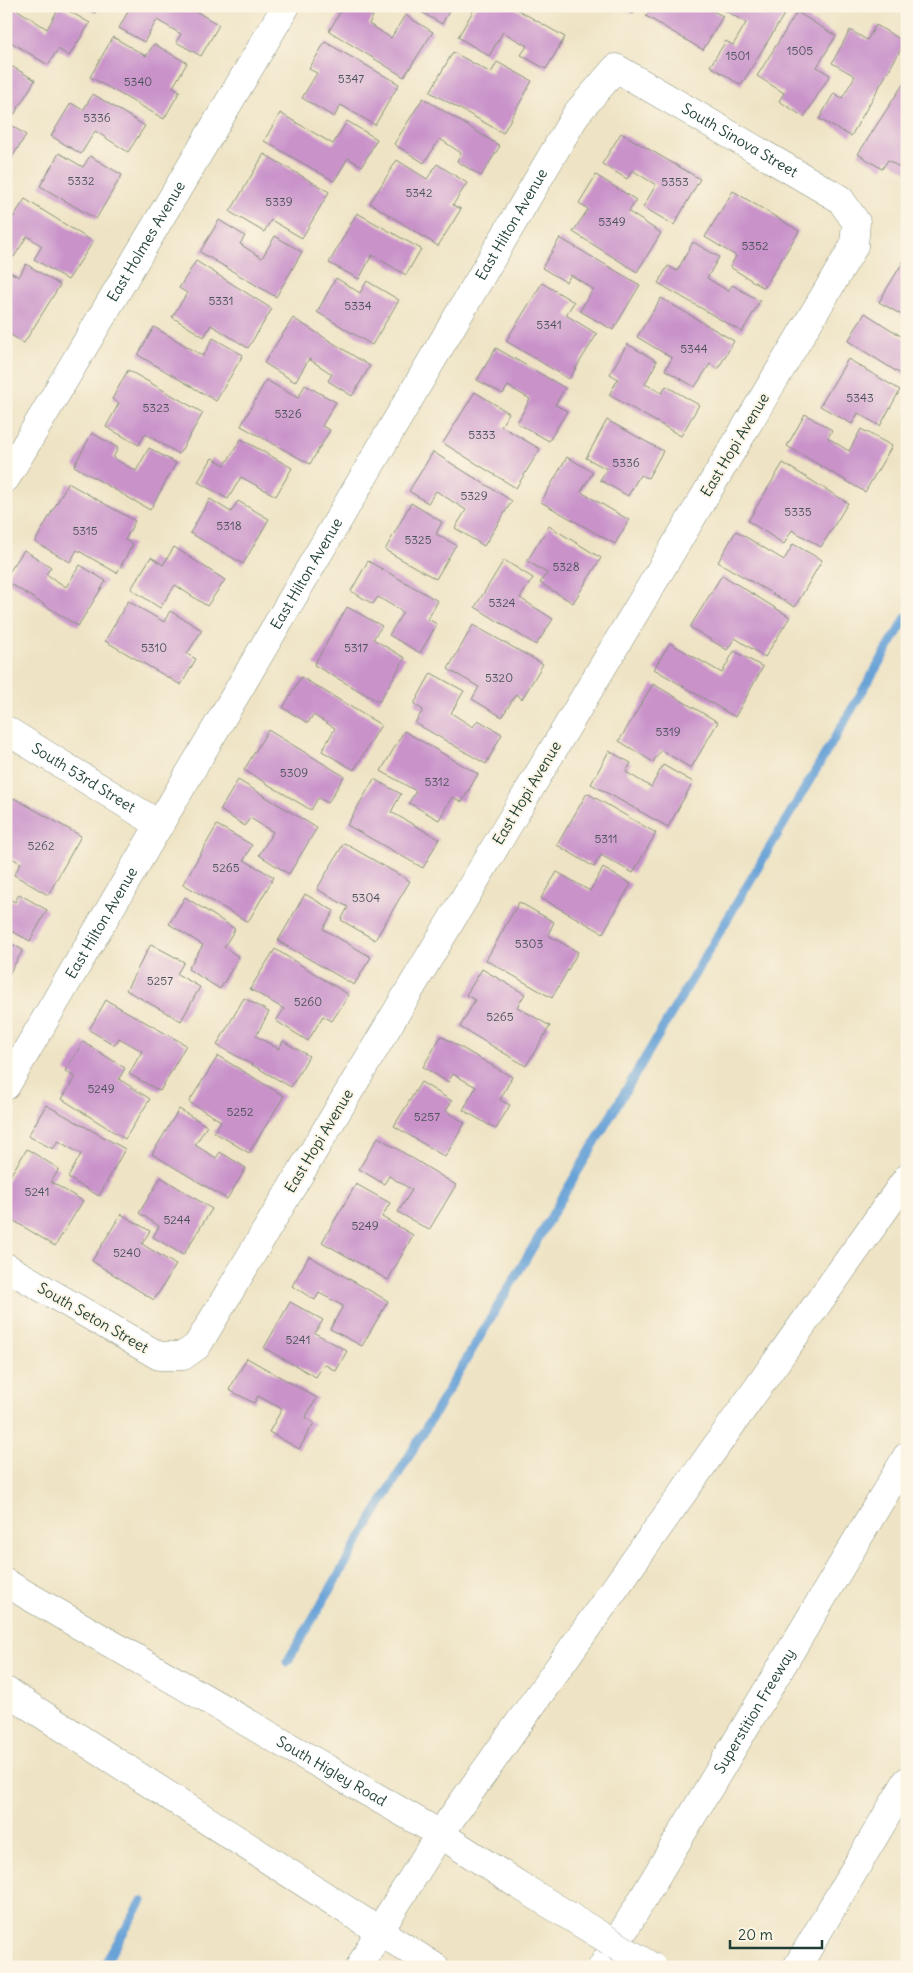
<svg xmlns="http://www.w3.org/2000/svg" width="913" height="1973" font-family="Delius,sans-serif">
  <rect width="100%" height="100%" fill="#fcf5e5"/>
  <filter id="ink" filterUnits="userSpaceOnUse"><feTurbulence type="fractalNoise" baseFrequency=".02" numOctaves="2"/><feDisplacementMap in="SourceGraphic" scale="10" xChannelSelector="R" yChannelSelector="G"/><feConvolveMatrix kernelMatrix="1 2 1 2 8 2 1 2 1" color-interpolation-filters="sRGB"/></filter>
  <filter id="wash" filterUnits="userSpaceOnUse"><feTurbulence type="fractalNoise" baseFrequency=".0096" numOctaves="4" result="noise"/><feDisplacementMap in="SourceGraphic" scale="20" xChannelSelector="R" yChannelSelector="G"/><feGaussianBlur stdDeviation="1.12" result="paint"/><feColorMatrix in="noise" values="0 0 0 0 0 0 0 0 0 0 0 0 0 0 0 0 0 1.4 0 .05"/><feComposite in="paint" operator="in"/></filter>
  <g filter="url(#wash)">
    <rect width="100%" height="100%" fill="#eee3c4"/>
    <g fill="none" stroke-linecap="round" stroke-linejoin="round">
      <path stroke="#67a2d7" stroke-width="9" d="M287 1662 907 616
        M103 1967 142 1901"/>
    </g>
    <g id="blocks">
      <path fill="#c993ca" d="M60 6 90 23 69 56 58 49 48 65 6 39V18L13 7 47 29Z
        M83 6H99L95 13Z
        M131 6H187L219 25 201 56 176 42 181 34 157 20 144 42 119 28Z
        M344 6H357L373 16 369 24 391 38 405 15 433 32 404 77 329 31Z
        M384 6H398L395 12Z
        M411 6H452L442 24Z
        M476 6H511L565 37 546 69 521 55 527 46 503 32 489 56 458 37Z
        M619 6H637L633 14Z
        M652 6H713L711 10 723 16 703 50 646 16Z
        M725 6H785L788 8 741 85 710 66 726 41 733 45 746 23 723 9Z
        M797 12 836 36 817 67 830 75 804 117 779 101 784 93 757 76Z
        M876 25 905 42 851 136 819 119 834 93 842 98 855 76 832 63 850 30 867 40Z
        M113 37 146 56 154 44 187 63 173 87 180 91 164 119 90 77Z
        M325 42 399 84 375 125 341 105 334 117 302 98 317 73 309 69Z
        M453 52 491 73 497 62 532 81 503 133 430 92Z
        M6 63 35 80 14 115 6 110Z
        M907 78V172L888 160 882 169 858 154Z
        M93 94 145 126 128 152 95 131 81 154 51 136 71 103 83 110Z
        M423 98 500 146 481 176 457 161 461 153 440 139 424 163 394 144Z
        M280 113 333 144 347 121 377 139 362 166 348 158 334 181 264 141Z
        M6 122 26 135 6 167Z
        M621 133 700 179 674 225 643 207 656 185 632 170 627 179 602 164Z
        M59 153 83 167 90 156 122 175 96 219 40 186Z
        M264 154 329 192 302 238 271 220 264 232 230 212Z
        M397 160 427 179 437 164 467 183 453 205 461 209 438 246 370 203Z
        M596 175 636 200 629 212 661 233 637 272 573 232 588 209 579 203Z
        M733 191 799 231 764 288 730 267 736 256 705 237Z
        M25 199 93 242 68 280 34 259 42 246 27 236 14 257 6 253V219L10 222Z
        M357 213 421 249 406 275 372 255 359 279 329 263Z
        M219 220 245 236 240 244 262 258 275 236 302 252 276 297 200 252Z
        M560 238 640 285 613 330 580 311 593 289 571 275 566 282 542 268Z
        M693 242 719 257 707 278 728 291 732 285 760 301 742 332 658 283 668 266 677 271Z
        M907 255V318L879 302Z
        M196 261 272 309 248 348 211 325 204 337 172 317 187 293 179 288Z
        M26 264 60 285 24 343 6 332V270L19 277Z
        M336 278 360 293 367 281 399 300 372 345 317 312Z
        M542 283 574 302 566 315 597 334 569 379 506 341Z
        M661 298 734 341 718 369 710 364 695 387 665 370 672 358 637 337Z
        M865 313 907 340V378L848 341Z
        M293 318 370 366 352 396 328 381 332 374 309 359 295 382 264 363Z
        M154 327 203 356 213 338 243 355 216 401 138 355Z
        M627 344 657 361 645 384 662 393 666 386 699 405 681 436 609 395 618 379 610 374Z
        M496 348 565 388 555 405 567 411 549 441 517 423 530 399 508 386 503 394 477 380Z
        M848 359 900 390 880 426 858 413 852 424 820 406Z
        M128 370 203 413 179 454 145 434 139 445 106 427 119 403 112 399Z
        M266 380 298 398 305 385 336 402 322 426 330 430 310 464 241 426Z
        M475 392 509 413 501 426 540 449 516 488 443 443Z
        M805 414 832 430 828 438 849 451 861 429 892 446 865 492 787 446Z
        M607 420 663 451 648 478 640 475 628 496 600 480 607 469 586 458Z
        M92 433 118 448 113 458 136 471 149 448 176 463 150 510 74 466Z
        M241 439 292 468 276 496 241 477 228 499 198 482 212 458 225 465Z
        M433 452 512 501 484 546 455 528 466 510 436 491 428 503 409 491Z
        M567 457 593 472 581 492 629 520 615 544 541 502Z
        M783 463 848 503 821 547 792 530 784 544 748 521Z
        M68 483 135 521 125 540 133 544 117 573 77 550 70 562 35 542Z
        M210 499 231 512 238 501 269 519 243 564 190 533Z
        M411 503 442 522 436 534 456 545 436 579 385 550Z
        M549 526 601 558 573 603 540 583 547 573 527 561Z
        M736 531 784 560 793 544 822 560 795 607 718 562Z
        M174 547 225 580 207 606 175 585 160 608 131 589 151 557 163 565Z
        M24 550 51 567 46 574 66 587 80 565 106 581 78 626 6 581V577Z
        M504 560 533 578 520 598 553 619 536 645 475 607Z
        M368 561 438 601 428 619 437 624 420 653 389 635 403 612 378 597 373 604 351 591Z
        M722 575 790 617 765 657 735 638 727 650 690 627Z
        M128 601 164 622 170 611 202 630 187 654 196 659 181 685 105 641Z
        M347 607 382 626 373 639 405 658 379 702 314 665Z
        M473 625 543 664 522 699 516 694 502 717 472 699 479 687 448 669Z
        M670 643 722 673 734 651 763 667 735 717 654 669Z
        M431 673 464 691 451 713 473 727 478 720 502 734 486 764 415 723 423 710 414 704Z
        M301 677 381 725 354 770 322 751 335 728 313 715 308 723 283 708Z
        M653 684 718 722 691 768 661 750 653 762 619 741Z
        M268 730 344 776 328 803 318 798 311 810 244 770Z
        M404 731 478 774 462 802 452 797 439 820 409 803 416 791 381 771Z
        M609 751 631 763 626 772 651 787 663 765 693 782 668 827 591 784Z
        M374 779 401 794 391 812 439 839 423 868 347 825Z
        M238 780 317 828 289 874 259 855 273 832 250 818 245 826 220 810Z
        M587 793 656 833 633 873 601 855 594 867 557 845Z
        M14 798 81 836 48 895 14 875 21 863 6 855V813Z
        M217 825 252 845 244 860 274 877 248 922 183 884Z
        M344 843 410 881 375 940 341 920 348 907 317 889Z
        M603 868 631 884 603 933 541 898 557 872 590 891Z
        M19 894 47 910 30 941 6 928V897L15 902Z
        M305 894 334 911 323 929 371 957 354 985 278 941Z
        M185 897 235 929 224 947 239 957 220 989 188 969 203 945 169 924Z
        M519 902 554 922 548 935 578 952 552 998 486 960Z
        M6 941 23 950 6 979Z
        M151 944 184 962 177 974 200 987 181 1021 126 990Z
        M275 949 349 995 332 1021 323 1016 308 1041 276 1021 284 1009 250 989Z
        M482 969 525 994 517 1007 550 1026 526 1066 460 1027 475 1000 466 995Z
        M244 998 269 1012 256 1036 279 1049 283 1041 309 1056 291 1087 217 1045Z
        M106 1000 186 1045 160 1091 129 1074 142 1051 119 1038 115 1045 89 1030Z
        M441 1036 512 1077 500 1100 510 1105 496 1129 463 1110 476 1087 453 1074 448 1082 423 1067Z
        M83 1042 125 1068 119 1079 150 1099 125 1139 62 1099 75 1077 65 1071Z
        M218 1056 284 1096 249 1153 214 1132 221 1121 189 1102Z
        M421 1082 452 1101 446 1111 465 1123 445 1157 394 1126Z
        M46 1105 125 1149 99 1196 68 1178 81 1154 58 1141 53 1149 28 1136Z
        M179 1109 207 1126 195 1145 216 1158 220 1152 246 1168 227 1199 152 1154Z
        M378 1137 456 1185 429 1230 398 1212 412 1190 389 1176 384 1184 359 1169Z
        M27 1149 59 1169 51 1182 83 1201 55 1246 6 1216V1182Z
        M161 1177 212 1209 183 1255 153 1237 159 1226 139 1213Z
        M356 1184 390 1203 382 1217 413 1235 388 1280 322 1242Z
        M121 1214 150 1231 142 1244 176 1265 154 1300 92 1261Z
        M309 1256 388 1301 362 1346 330 1329 343 1306 319 1293 315 1300 292 1286Z
        M290 1302 323 1320 315 1333 347 1351 336 1371 324 1364 316 1377 264 1348Z
        M247 1358 317 1398 305 1418 314 1423 299 1449 269 1432 282 1409 258 1396 254 1403 229 1390Z"/>
    </g>
  </g>
  <g filter="url(#ink)">
    <use href="#blocks" fill-opacity="0" stroke="#86907c" stroke-width="1"/>
    <g fill="none" stroke-linecap="round" stroke-linejoin="round">
      <defs>
        <g id="minor">
          <path id="s1" d="M6 478 286 6"/>
          <path id="s2" d="M6 730 160 825"/>
          <path id="s3" d="M6 1086 577 113 616 68 840 199 856 222 854 246 197 1346 183 1356H159L6 1267"/>
        </g>
        <g id="major">
          <path id="s4" d="M6 1583 440 1834 517 1884"/>
          <path d="M6 1691 435 1967"/>
        </g>
        <g id="highway">
          <path d="M360 1967 379 1931 440 1834 907 1178"/>
          <path id="s5" d="M602 1967 907 1456"/>
          <path d="M797 1967 907 1781"/>
        </g>
      </defs>
      <use href="#minor" stroke="#86907c" stroke-width="29"/>
      <use href="#major" stroke="#86907c" stroke-width="29"/>
      <use href="#highway" stroke="#86907c" stroke-width="29"/>
      <use href="#minor" stroke="#fff" stroke-width="28"/>
      <use href="#major" stroke="#fff" stroke-width="28"/>
      <use href="#highway" stroke="#fff" stroke-width="28"/>
      <defs>
        <path id="major-bridge" d="M517 1884 652 1967"/>
      </defs>
      <use href="#major-bridge" stroke="#86907c" stroke-width="29" stroke-linecap="butt"/>
      <use href="#major-bridge" stroke="#fff" stroke-width="28"/>
    </g>
  </g>
  <g text-anchor="middle" stroke-width="4" stroke-linejoin="round" paint-order="stroke">
    <g font-size="12" fill="#4a525a">
      <text x="800" y="55">1505</text>
      <text x="738" y="60">1501</text>
      <text x="351" y="83">5347</text>
      <text x="138" y="86">5340</text>
      <text x="97" y="122">5336</text>
      <text x="81" y="185">5332</text>
      <text x="675" y="186">5353</text>
      <text x="419" y="197">5342</text>
      <text x="279" y="206">5339</text>
      <text x="612" y="226">5349</text>
      <text x="755" y="250">5352</text>
      <text x="221" y="305">5331</text>
      <text x="358" y="310">5334</text>
      <text x="549" y="329">5341</text>
      <text x="694" y="353">5344</text>
      <text x="860" y="402">5343</text>
      <text x="156" y="412">5323</text>
      <text x="288" y="418">5326</text>
      <text x="482" y="439">5333</text>
      <text x="626" y="467">5336</text>
      <text x="474" y="500">5329</text>
      <text x="798" y="516">5335</text>
      <text x="229" y="530">5318</text>
      <text x="85" y="535">5315</text>
      <text x="418" y="544">5325</text>
      <text x="566" y="571">5328</text>
      <text x="502" y="607">5324</text>
      <text x="154" y="652">5310</text>
      <text x="356" y="652">5317</text>
      <text x="499" y="682">5320</text>
      <text x="668" y="736">5319</text>
      <text x="294" y="777">5309</text>
      <text x="437" y="786">5312</text>
      <text x="606" y="843">5311</text>
      <text x="41" y="850">5262</text>
      <text x="226" y="872">5265</text>
      <text x="366" y="902">5304</text>
      <text x="529" y="948">5303</text>
      <text x="160" y="985">5257</text>
      <text x="308" y="1006">5260</text>
      <text x="500" y="1021">5265</text>
      <text x="101" y="1093">5249</text>
      <text x="240" y="1116">5252</text>
      <text x="427" y="1121">5257</text>
      <text x="37" y="1196">5241</text>
      <text x="177" y="1224">5244</text>
      <text x="365" y="1230">5249</text>
      <text x="127" y="1257">5240</text>
      <text x="298" y="1344">5241</text>
    </g>
    <g font-size="15" fill="#1f3d34" stroke="#fcf5e5">
      <text dy="5" stroke="none"><textPath href="#s3" startOffset="1331">South Sinova Street</textPath></text>
      <text dy="5" stroke="none"><textPath href="#s3" startOffset="999">East Hilton Avenue</textPath></text>
      <text dy="5" stroke="none"><textPath href="#s1" startOffset="275">East Holmes Avenue</textPath></text>
      <text transform="translate(735 445) rotate(-59)" y="5">East Hopi Avenue</text>
      <text dy="5" stroke="none"><textPath href="#s3" startOffset="594">East Hilton Avenue</textPath></text>
      <text dy="5" stroke="none"><textPath href="#s2" startOffset="91">South 53rd Street</textPath></text>
      <text transform="translate(527 793) rotate(-59)" y="5">East Hopi Avenue</text>
      <text dy="5" stroke="none"><textPath href="#s3" startOffset="189">East Hilton Avenue</textPath></text>
      <text transform="translate(319 1141) rotate(-59)" y="5">East Hopi Avenue</text>
      <text transform="translate(93 1318) rotate(30)" y="5">South Seton Street</text>
      <text dy="5" stroke="none"><textPath href="#s5" startOffset="298">Superstition Freeway</textPath></text>
      <text dy="5" stroke="none"><textPath href="#s4" startOffset="376">South Higley Road</textPath></text>
    </g>
  </g>
  <rect width="913" height="1973" fill="none" stroke="#fcf5e5" stroke-width="25"/>
  <path d="M730 1940v8h92v-8" fill="none" stroke="#1f3d34" stroke-width="2.5"/>
  <text x="738" y="1940" font-size="15" fill="#1f3d34" stroke="#fcf5e5" stroke-width="4" paint-order="stroke">20 m</text>
</svg>
